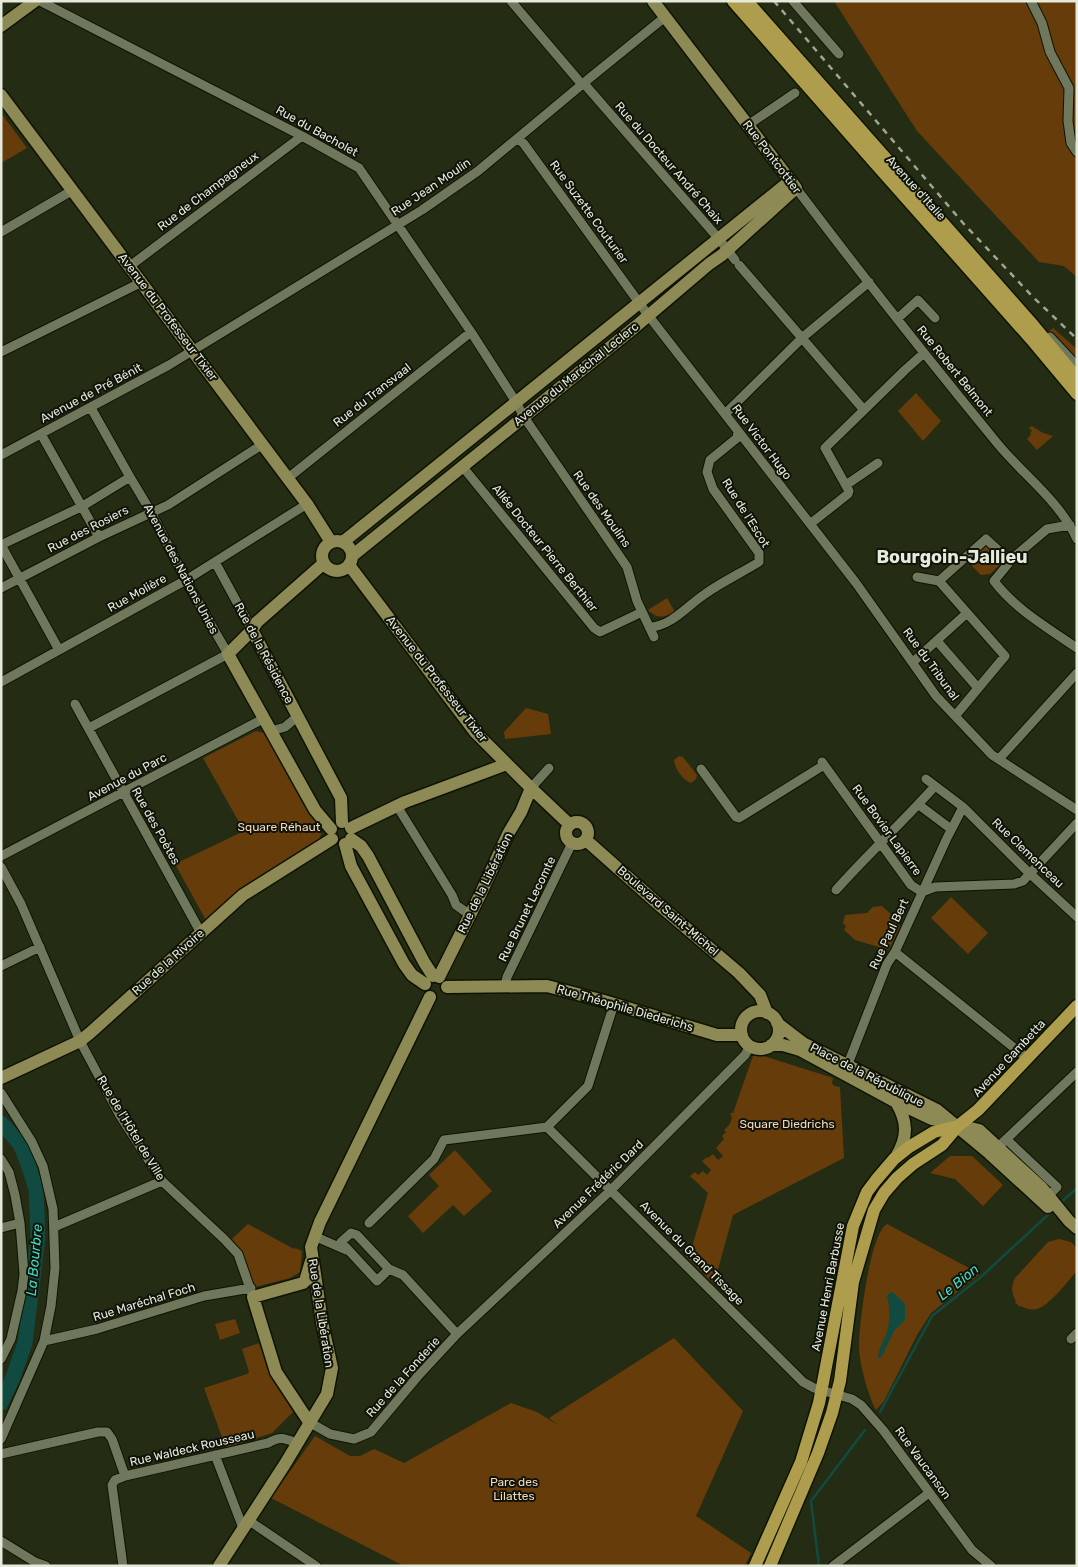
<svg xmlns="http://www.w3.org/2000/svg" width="1078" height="1567" font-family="Rubik,sans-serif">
  <rect width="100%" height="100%" fill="#252c14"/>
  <path fill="#663c0b" d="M834 1H1077V277L1064 266 1039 262 917 131Z
    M1 113 27 148 1 163Z
    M1053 328 1077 349V362L1048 332Z
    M916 393 941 421 923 441 898 411Z
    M1032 426 1043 433 1053 436 1037 450 1027 439 1031 435 1030 433 1032 431 1029 428Z
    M982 546 989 547 1003 562 990 574 981 575 966 560Z
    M667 598 675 612C664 617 659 620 648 610Z
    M526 708 548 714 551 734 505 739 504 732Z
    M256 731 268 734 322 831 318 844 207 922 175 864 244 831 203 758Z
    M679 756 683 757 697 775 696 779 691 783C684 781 674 768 674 760Z
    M951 897 988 933 968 954 931 918Z
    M882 906 898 921 896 924 900 926 889 950 855 940 844 930 846 926 843 923 845 915 867 913 873 907Z
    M754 1053 833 1078 832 1083 834 1086 840 1087 844 1158 733 1215 714 1284 685 1255 692 1247 708 1193 690 1176 695 1172 698 1175 703 1171 707 1175 711 1170 702 1161 707 1157 708 1158 713 1154 718 1160 723 1156 716 1148 724 1139 722 1136 726 1132 724 1130 730 1124 732 1118 730 1113H733Z
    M455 1150 492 1191 464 1216 453 1205 423 1233 408 1216 439 1186 429 1175Z
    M950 1156H972L1003 1185 983 1206 955 1179 930 1173Z
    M248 1224 294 1249 295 1248 302 1251 300 1272 290 1278 255 1287 243 1253 232 1239Z
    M887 1224 980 1274 931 1313 917 1335 884 1401 876 1410C868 1395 859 1363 859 1346 859 1325 870 1233 887 1224Z
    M1059 1239 1071 1242 1076 1247V1272C1068 1281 1048 1307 1037 1309 1032 1310 1026 1309 1021 1306L1020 1307 1015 1302 1016 1301C1011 1293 1011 1287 1015 1278L1048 1242Z
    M235 1319 240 1333 220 1340 215 1324Z
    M674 1338 743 1411 696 1516 751 1553 745 1566H404L271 1498 315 1436 350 1456H360L374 1449 404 1463 511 1403 537 1412 558 1425 549 1418Z
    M259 1343 267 1367 293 1412 272 1433 226 1448 204 1388 247 1374 249 1372 242 1349Z"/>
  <path fill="#114a41" d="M890 1292 894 1293 905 1304V1320L894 1331 882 1356 878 1358C878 1349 884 1341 887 1332 890 1322 890 1306 887 1296Z"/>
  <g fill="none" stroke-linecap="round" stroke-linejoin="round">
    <path stroke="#114a41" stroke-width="2.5" d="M1059 1204 1077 1188
      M880 1412 932 1316 982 1276 1052 1211
      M819 1566 811 1501 865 1430"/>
    <path stroke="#114a41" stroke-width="15" d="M1 1123 20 1144 28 1164 36 1189 38 1237 25 1343 13 1377 1 1403"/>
    <defs>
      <path id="street" d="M40 1 302 136 359 168 471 332 516 402 524 417 627 567 637 601 654 637
        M511 1 579 81 587 87 719 239 735 260
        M793 1 839 54
        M1031 1 1042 23 1050 52 1069 88 1068 121 1071 143 1077 152
        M748 125 795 93
        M518 138 524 144 648 315 856 583 936 696 992 755 1077 810
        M796 188C861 274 928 359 997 443 1023 475 1059 500 1077 539
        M1 232 73 190
        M739 265 864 410
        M130 266 302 136
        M897 319 918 300 935 318
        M1050 337 1077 366
        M1 352 142 282
        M725 414 803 337 869 282
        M41 434 99 537
        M1 455 169 365 422 210 478 171 591 77 665 17
        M462 466 594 628 600 632 642 612
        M288 478 471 332
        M846 485 878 463
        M810 524 848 494 849 491 825 448 905 370 924 353
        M1 545 81 507 130 477
        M1 545 59 650
        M1008 559V564L994 581C1015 609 1048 628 1077 648
        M1008 559 1013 558 1047 529 1070 525
        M215 562 252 630
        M917 577 939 581
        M1 588 99 537 168 505 263 444
        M649 627C671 627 688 605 705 594 722 582 741 573 759 562V553L713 489 707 472 710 460 737 438 738 431
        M937 641 978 688
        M913 662 967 613
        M1 682 186 580 307 504
        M75 704 201 933
        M955 716 1005 656 939 581 986 539 1008 559
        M89 728 228 654 190 588 151 512 130 477 91 408
        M271 731 285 727 298 716
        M999 759 1077 673
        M822 762 911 885 922 892 935 887 1014 884 1023 881 1077 823
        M701 769 736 817 739 818 824 765
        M926 779 963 807 1026 870 1077 917
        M531 788 549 768
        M919 805 951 829
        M397 806 452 895 456 905 470 915
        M1 856 263 719
        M1 867 21 904 80 1041 119 1114 162 1181 224 1239 238 1254 253 1297
        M836 890C868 854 903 822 935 786
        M895 952 1028 1059
        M1 966 40 947
        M505 986 507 977 572 843
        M846 1069 887 964 895 952 947 838 963 807
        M1 1093 32 1142 43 1166 53 1209 55 1268 51 1306 44 1341 1 1439
        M547 1127 803 1382 814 1388 852 1399 861 1405 883 1430 972 1550 991 1566
        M1006 1139 1057 1187 1050 1194V1200
        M998 1147 1077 1072
        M1 1159 9 1172 15 1195 20 1223 24 1274 22 1291 11 1339 1 1359
        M369 1223 434 1159 444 1140 547 1127 588 1086 614 1004
        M54 1227 162 1181
        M1 1228 20 1223
        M314 1236 346 1250
        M389 1269 377 1281 341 1242 351 1233 357 1235 389 1269 403 1275 457 1334
        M1071 1339 1077 1333
        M44 1341 97 1329 204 1296 251 1288
        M309 1422 330 1434 354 1439 371 1432 418 1376 457 1334 611 1190 745 1055 750 1046
        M1 1454 98 1432H107L112 1439 125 1476
        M215 1455 243 1528
        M248 1520 316 1566
        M1 1541 35 1562 46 1566
        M123 1566 112 1485 115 1480 125 1476 268 1443C280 1436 284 1438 297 1443
        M833 1566 929 1493"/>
      <path id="secondary" d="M1 26 35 1
        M1 95 292 484 307 504 331 542
        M322 556a15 15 0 1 1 30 0a15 15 0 1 1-30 0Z
        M343 542 790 181
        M352 556 635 327 709 264 722 255 796 188 653 1
        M324 563 257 622 252 630 228 654 315 810 331 829
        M349 565 475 732 531 788 569 824
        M252 630 341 798 342 822
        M566 833a11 11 0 1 1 22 0a11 11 0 1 1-22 0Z
        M351 828 405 802 507 764
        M351 839 361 846 368 856 424 962 433 976
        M586 840 658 904 739 973 760 995 767 1013
        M345 844 351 866 404 964 412 975 425 984
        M439 977 481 893 508 834 521 812 531 788
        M447 987 547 986 604 1001 717 1035H742
        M741 1030a19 19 0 1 1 38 0a19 19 0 1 1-38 0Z
        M777 1023 803 1043 937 1110 989 1153 1048 1207
        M771 1045H783L800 1050 896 1102 932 1119 979 1130 1042 1188 1069 1221 1077 1228
        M1 1078 80 1041 90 1033 243 895 332 839
        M896 1157C908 1137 908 1122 896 1102
        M309 1422 276 1372 253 1297 303 1283 305 1281 311 1261
        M219 1566 285 1464 327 1394 332 1368 322 1322 311 1247 320 1222 430 997"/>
      <path id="primary" d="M733 1 875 163 1031 339 1077 394
        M747 1 1033 325 1077 378
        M755 1566 801 1462 819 1403 853 1226 867 1192 876 1180 894 1159 909 1147 934 1132 958 1126
        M770 1566 818 1453 832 1413 840 1381 853 1282 874 1210 884 1193 897 1178 913 1164 942 1145 958 1126 978 1110 1077 1006"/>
    </defs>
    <use href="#street" stroke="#0e1401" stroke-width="11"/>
    <use href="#secondary" stroke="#0e1401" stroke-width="15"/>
    <use href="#primary" stroke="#0e1401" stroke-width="15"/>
    <use href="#street" stroke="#6f775d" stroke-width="9"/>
    <use href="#secondary" stroke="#8e8a55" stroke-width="12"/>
    <use href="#primary" stroke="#ae9d4c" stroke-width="12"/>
    <path stroke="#a0a694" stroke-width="2.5" stroke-dasharray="6 6" stroke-linecap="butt" d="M774 1 963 223 1033 297 1077 339"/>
  </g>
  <g text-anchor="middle" stroke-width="4" stroke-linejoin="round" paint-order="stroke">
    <g font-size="12" fill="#e5eadb" stroke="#101309">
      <text transform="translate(317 131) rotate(29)" y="4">Rue du Bacholet</text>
      <text transform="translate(772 157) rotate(53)" y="4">Rue Pontcottier</text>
      <text transform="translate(669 163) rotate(49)" y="4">Rue du Docteur André Chaix</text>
      <text transform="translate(431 187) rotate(-34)" y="4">Rue Jean Moulin</text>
      <text transform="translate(916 188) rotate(48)" y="4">Avenue d'Italie</text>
      <text transform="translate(208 191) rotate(-37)" y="4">Rue de Champagneux</text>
      <text transform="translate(589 212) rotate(54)" y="4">Rue Suzette Couturier</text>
      <text transform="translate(168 317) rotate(53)" y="4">Avenue du Professeur Tixier</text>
      <text transform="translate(955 371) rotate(51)" y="4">Rue Robert Belmont</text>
      <text transform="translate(576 374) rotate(-39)" y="4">Avenue du Maréchal Leclerc</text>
      <text transform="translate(91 393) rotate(-28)" y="4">Avenue de Pré Bénit</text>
      <text transform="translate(372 395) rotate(-38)" y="4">Rue du Transvaal</text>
      <text transform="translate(762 442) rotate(53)" y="4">Rue Victor Hugo</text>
      <text transform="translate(602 509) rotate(55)" y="4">Rue des Moulins</text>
      <text transform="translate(746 513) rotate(58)" y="4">Rue de l'Escot</text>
      <text transform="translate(88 529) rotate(-27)" y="4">Rue des Rosiers</text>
      <text transform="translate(545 548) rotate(51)" y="4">Allée Docteur Pierre Berthier</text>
      <text transform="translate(181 569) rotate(62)" y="4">Avenue des Nations Unies</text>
      <text transform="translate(137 593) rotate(-29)" y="4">Rue Molière</text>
      <text transform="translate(264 653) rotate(62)" y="4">Rue de la Résidence</text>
      <text transform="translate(931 664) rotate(54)" y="4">Rue du Tribunal</text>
      <text transform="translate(437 679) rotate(52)" y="4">Avenue du Professeur Tixier</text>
      <text transform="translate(127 777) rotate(-28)" y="4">Avenue du Parc</text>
      <text transform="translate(156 826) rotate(61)" y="4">Rue des Poètes</text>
      <text transform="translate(887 830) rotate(54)" y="4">Rue Bovier Lapierre</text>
      <text transform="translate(1028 853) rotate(44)" y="4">Rue Clemenceau</text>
      <text transform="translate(485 883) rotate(-64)" y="4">Rue de la Libération</text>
      <text transform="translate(527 909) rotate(-64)" y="4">Rue Brunet Lecomte</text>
      <text transform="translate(668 911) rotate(41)" y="4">Boulevard Saint-Michel</text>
      <text transform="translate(889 934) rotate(-65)" y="4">Rue Paul Bert</text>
      <text transform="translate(168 962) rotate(-42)" y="4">Rue de la Rivoire</text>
      <text transform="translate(625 1008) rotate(16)" y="4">Rue Théophile Diederichs</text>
      <text transform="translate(1009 1058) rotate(-47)" y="4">Avenue Gambetta</text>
      <text transform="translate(867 1075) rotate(27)" y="4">Place de la République</text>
      <text transform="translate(131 1128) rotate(59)" y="4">Rue de l'Hôtel de Ville</text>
      <text transform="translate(598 1184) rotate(-44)" y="4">Avenue Frédéric Dard</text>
      <text transform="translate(692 1253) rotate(45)" y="4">Avenue du Grand Tissage</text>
      <text transform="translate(828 1287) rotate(-79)" y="4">Avenue Henri Barbusse</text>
      <text transform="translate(144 1302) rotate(-17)" y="4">Rue Maréchal Foch</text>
      <text transform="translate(321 1313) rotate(81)" y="4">Rue de la Libération</text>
      <text transform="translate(403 1377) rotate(-48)" y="4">Rue de la Fonderie</text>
      <text transform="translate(192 1448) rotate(-13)" y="4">Rue Waldeck Rousseau</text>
      <text transform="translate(923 1463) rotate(54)" y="4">Rue Vaucanson</text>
    </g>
    <g font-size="12" fill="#f6d7ba" stroke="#101309">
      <text x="279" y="831">Square Réhaut</text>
      <text x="787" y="1128">Square Diedrichs</text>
      <text x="514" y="1486">Parc des<tspan x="514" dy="14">Lilattes</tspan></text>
    </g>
    <g font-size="14" font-style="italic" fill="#45dbc4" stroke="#101309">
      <text transform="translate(34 1260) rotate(-85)" y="5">La Bourbre</text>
      <text transform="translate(958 1282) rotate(-39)" y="5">Le Bion</text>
    </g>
    <g font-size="18" font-weight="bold" fill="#e5eadb" stroke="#101309">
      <text x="952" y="563">Bourgoin-Jallieu</text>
    </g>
  </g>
  <rect width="1078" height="1567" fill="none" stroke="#e5eadb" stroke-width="5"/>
</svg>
